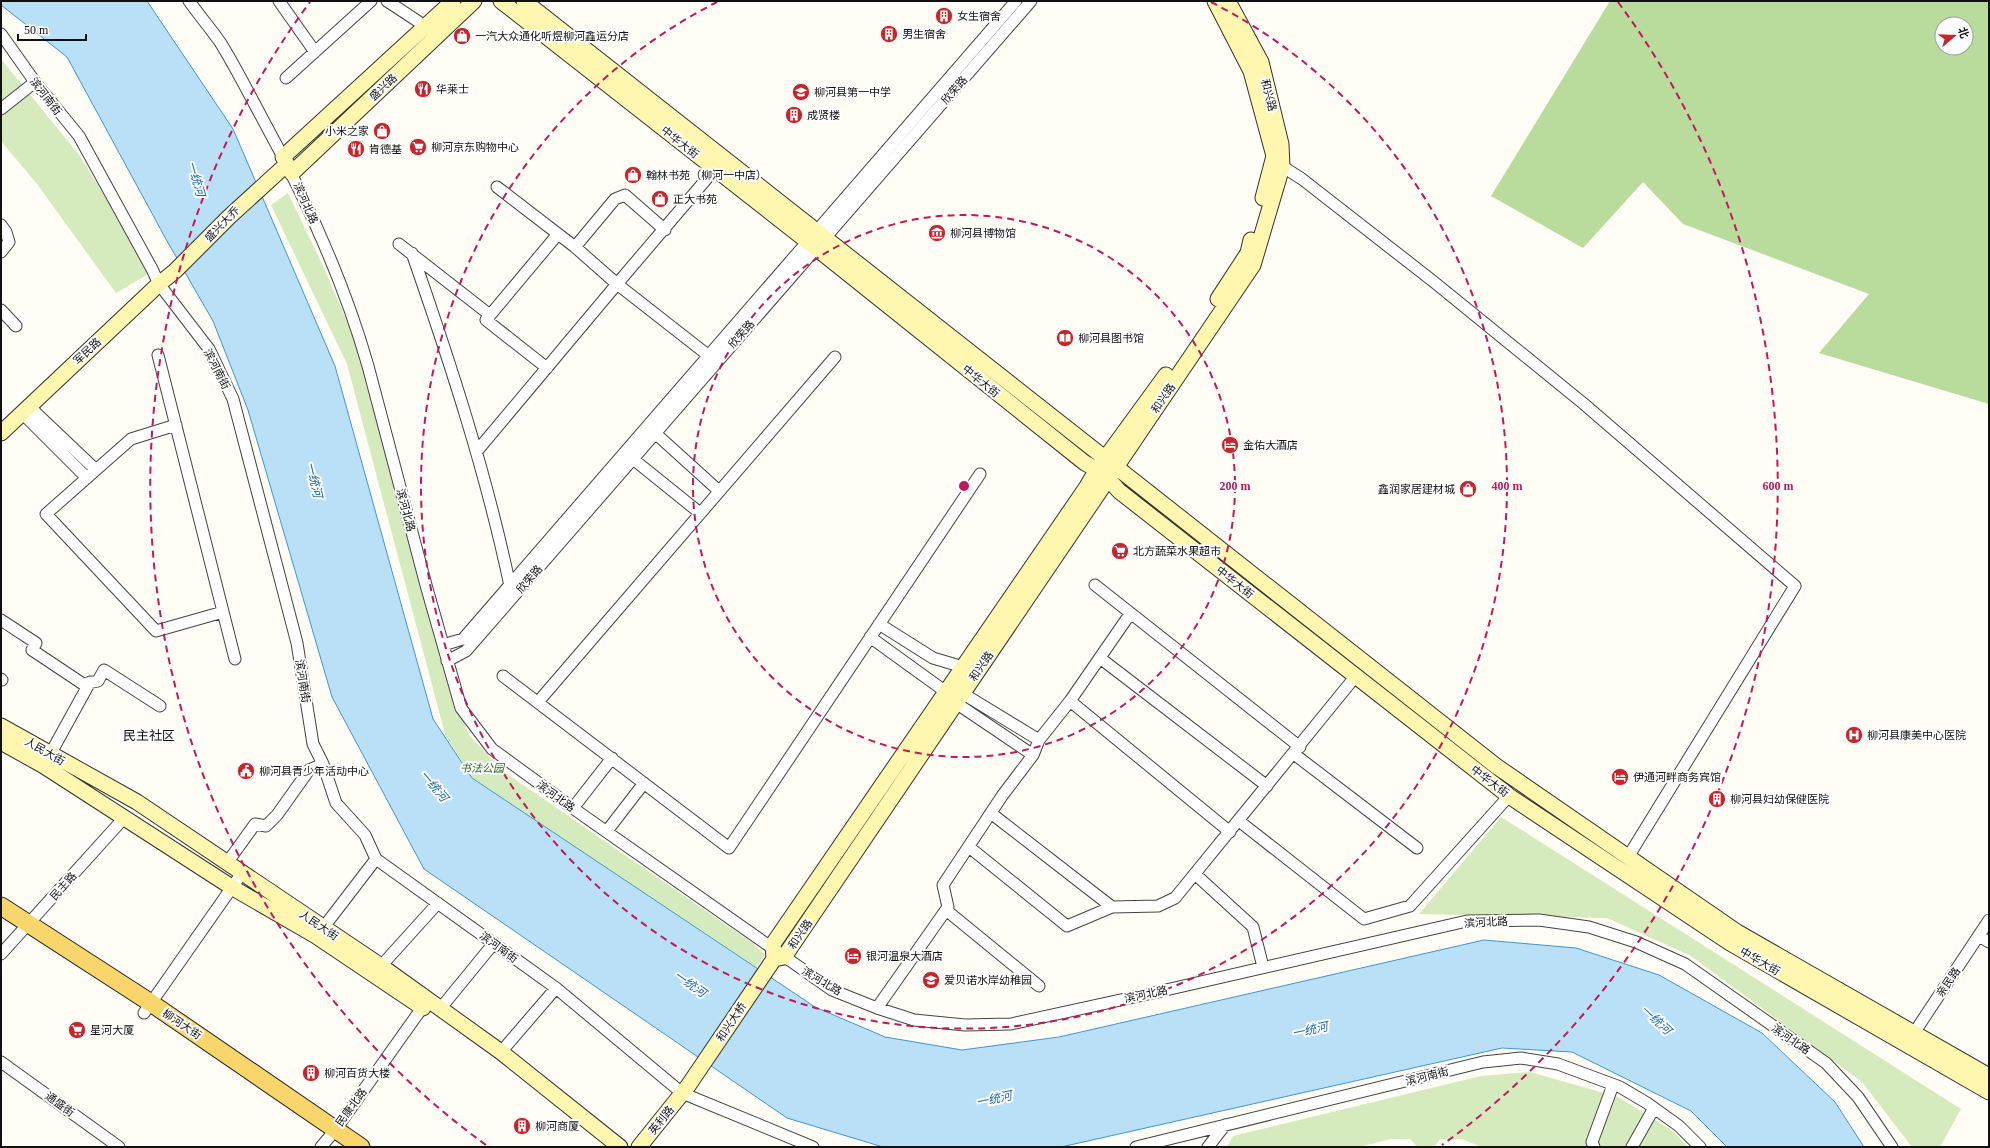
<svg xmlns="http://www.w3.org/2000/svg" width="1990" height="1148" font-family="'Times New Roman','Noto Sans SC',serif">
  <rect width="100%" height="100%" fill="#fffdf5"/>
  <path fill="#d5ebbd" d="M1 59 80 156 152 272 116 293 37 184 1 141Z
    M288 193 323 266 358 346 455 699 469 735 503 771 754 944 765 955 756 967 472 778 445 734 347 364 271 205Z
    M1501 817 1961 1109 1940 1147H1912L1862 1082 1691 956 1607 918 1419 914Z
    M1530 1072 1618 1097 1673 1131 1688 1147H1481L1462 1139H1440L1434 1147H1417L1410 1139H1391L1359 1147H1227L1233 1136 1481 1076Z"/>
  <path fill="#b9dc9c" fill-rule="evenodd" d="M1610 1H1989V404L1819 353 1869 294 1683 224 1643 182 1583 248 1491 196ZM1942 24H1966V48H1942Z"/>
  <path fill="#b9e0f7" stroke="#3f96cf" d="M1 1H147L233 129 335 366 433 719 472 778 815 1007 885 1037 962 1050 1059 1037 1484 940 1576 948 1659 975 1762 1033 1835 1102 1864 1147H1727L1691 1111 1572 1052 1502 1048 1061 1147H883L787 1118 424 869 332 697 248 410 213 321 167 241 67 57 1 5Z"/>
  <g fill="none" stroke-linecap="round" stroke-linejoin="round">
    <defs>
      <path id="street" d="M189 1C199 15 210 28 220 42 235 66 248 92 261 116 305 196 343 278 368 366L426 585 461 708 492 749 584 816 832 990 877 1008 914 1020 965 1025 1011 1024 1157 992 1467 921 1539 920 1589 927 1636 942 1685 964 1826 1063 1858 1097 1892 1147
        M279 1 315 52
        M387 1 425 26
        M1 34 35 82 79 136 152 269 159 284 209 349 233 399 297 643 313 744 323 764 336 803 365 835 376 859 556 988 682 1093 813 1147
        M286 78 371 1
        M1 109 35 82
        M1277 163 1302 179 1434 282 1584 404 1795 586 1628 857
        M497 187 575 247 617 284 715 169
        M1 225 6 232 9 242 1 252
        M399 244 490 315
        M575 247 615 199 625 195 665 230
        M412 253C450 362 486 472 510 586
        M1 310 16 326
        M158 355 235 659
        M547 368 486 320 558 234
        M30 405 36 413 96 470
        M22 413 87 478
        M176 425 131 439 46 514 156 631 223 612
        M655 433 719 491
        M477 451 617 284 709 356
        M633 459 700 513
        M1095 585 1300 747
        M1 620 36 643 32 650 83 684 98 681 104 670 160 706
        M879 624 933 658 963 667
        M870 637 946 692
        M443 645 463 639 1016 1
        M1100 658 1267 786
        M447 661 466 651 1031 1
        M503 676 729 848 980 474
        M1 679 2 680
        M962 693 1039 740
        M1070 701 1230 832
        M538 702 835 357
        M956 703 1033 755
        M1294 754 1417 848
        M47 760 90 682
        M573 808 612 758
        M992 814 1112 907
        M1239 821 1364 919 1410 906 1509 796
        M607 831 644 783
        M969 847 1067 926 1112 907 1158 906 1175 898 1355 677
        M227 863 255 824 266 826 277 815 309 770 323 764
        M1195 874 1253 927 1263 967
        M946 910 1039 986
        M323 928 376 859
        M1979 936 1989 942
        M1 954 124 818
        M381 966 438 903
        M877 1008 948 907 943 885 1002 796 1033 755 1039 740 1070 701 1130 614
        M440 1009 494 943
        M144 1013 242 873
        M1910 1039 1989 920
        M501 1052 556 988
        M1 1062 119 1147
        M321 1147 336 1129 422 1008
        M1136 1147 1483 1062 1521 1058 1558 1064 1620 1087 1647 1103 1679 1126 1700 1147
        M1208 1147 1225 1125
        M1594 1147 1592 1142 1613 1085
        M1632 1147 1654 1108"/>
      <path id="secondary" d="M501 1 816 248 1085 463 1104 474 1119 491 1509 796 1730 943 1989 1092
        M524 1 1496 766 1737 932 1989 1076
        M1215 1 1251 71 1274 156 1263 198
        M283 157 453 1
        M292 173 474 1
        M1218 299 1248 253 1251 240
        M1 433 159 284 175 271 229 217 287 164
        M1 726 137 802 381 966 501 1052 620 1147
        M1 742 44 766 233 888 316 936 423 1008
        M774 959 784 957 1253 265 1282 167 1281 144 1261 62 1228 1
        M774 959 773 944 1086 488 1096 471 1166 375
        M639 1147 688 1086 774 959"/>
      <path id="primary" d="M1 906 151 1003 361 1147"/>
    </defs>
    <use href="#street" stroke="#444" stroke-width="13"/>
    <use href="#secondary" stroke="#333" stroke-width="17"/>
    <use href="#primary" stroke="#222" stroke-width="19"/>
    <use href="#street" stroke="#fff" stroke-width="11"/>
    <use href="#secondary" stroke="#fff6b0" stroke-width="15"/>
    <use href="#primary" stroke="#f9d66b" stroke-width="17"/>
  </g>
  <g fill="none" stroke="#c2185b" stroke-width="2" stroke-dasharray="7 5">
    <circle cx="964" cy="486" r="271"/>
    <path d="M1211 2A543 543 0 1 1 717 2"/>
    <path d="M486 1145A814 814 0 0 1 310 2M1618 2A814 814 0 0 1 1442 1145"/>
  </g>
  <defs>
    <symbol id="building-disc" viewBox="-11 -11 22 22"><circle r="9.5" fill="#c4262e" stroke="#fff"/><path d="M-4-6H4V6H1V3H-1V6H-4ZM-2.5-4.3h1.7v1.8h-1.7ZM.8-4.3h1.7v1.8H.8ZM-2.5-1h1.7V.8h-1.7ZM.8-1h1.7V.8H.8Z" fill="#fff"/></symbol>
    <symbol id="shop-disc" viewBox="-11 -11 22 22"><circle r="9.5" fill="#c4262e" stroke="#fff"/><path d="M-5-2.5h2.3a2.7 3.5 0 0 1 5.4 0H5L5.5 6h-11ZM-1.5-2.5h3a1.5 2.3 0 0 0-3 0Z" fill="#fff"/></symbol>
    <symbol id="restaurant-disc" viewBox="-11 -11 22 22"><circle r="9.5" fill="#c4262e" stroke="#fff"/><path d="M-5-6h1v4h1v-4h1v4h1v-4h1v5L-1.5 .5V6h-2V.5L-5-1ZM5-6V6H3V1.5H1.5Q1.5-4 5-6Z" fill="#fff"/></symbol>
    <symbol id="school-disc" viewBox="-11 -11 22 22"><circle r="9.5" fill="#c4262e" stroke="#fff"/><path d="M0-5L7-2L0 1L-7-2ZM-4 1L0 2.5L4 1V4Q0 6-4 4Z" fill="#fff"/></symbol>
    <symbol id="supermarket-disc" viewBox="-11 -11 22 22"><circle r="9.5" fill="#c4262e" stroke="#fff"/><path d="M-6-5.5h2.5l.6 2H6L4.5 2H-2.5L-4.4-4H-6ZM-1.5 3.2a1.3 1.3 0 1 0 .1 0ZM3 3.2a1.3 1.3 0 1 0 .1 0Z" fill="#fff"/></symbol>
    <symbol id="museum-disc" viewBox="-11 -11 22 22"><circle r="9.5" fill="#c4262e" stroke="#fff"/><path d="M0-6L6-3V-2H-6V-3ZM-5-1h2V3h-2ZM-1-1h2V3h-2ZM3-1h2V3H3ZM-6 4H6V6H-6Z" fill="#fff"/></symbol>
    <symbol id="library-disc" viewBox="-11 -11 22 22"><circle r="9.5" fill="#c4262e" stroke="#fff"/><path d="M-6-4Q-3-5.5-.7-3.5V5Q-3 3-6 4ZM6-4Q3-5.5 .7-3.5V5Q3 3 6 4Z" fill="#fff"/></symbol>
    <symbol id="hotel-disc" viewBox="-11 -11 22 22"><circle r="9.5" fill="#c4262e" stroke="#fff"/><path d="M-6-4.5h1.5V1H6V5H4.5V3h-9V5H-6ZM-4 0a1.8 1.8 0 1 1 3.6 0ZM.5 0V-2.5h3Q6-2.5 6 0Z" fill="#fff"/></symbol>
    <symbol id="hospital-disc" viewBox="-11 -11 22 22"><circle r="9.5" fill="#c4262e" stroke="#fff"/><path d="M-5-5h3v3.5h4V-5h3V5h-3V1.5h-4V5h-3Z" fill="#fff"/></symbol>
    <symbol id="civic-disc" viewBox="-11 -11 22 22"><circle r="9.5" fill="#c4262e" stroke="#fff"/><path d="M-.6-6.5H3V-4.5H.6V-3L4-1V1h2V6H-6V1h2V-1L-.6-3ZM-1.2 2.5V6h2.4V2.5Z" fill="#fff"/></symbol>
  </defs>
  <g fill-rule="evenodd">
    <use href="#building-disc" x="934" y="6" width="20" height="20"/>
    <use href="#building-disc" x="879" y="24" width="20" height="20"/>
    <use href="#shop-disc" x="452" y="26" width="20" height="20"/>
    <use href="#restaurant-disc" x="413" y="79" width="20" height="20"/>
    <use href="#school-disc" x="791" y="82" width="20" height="20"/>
    <use href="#building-disc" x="784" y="105" width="20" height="20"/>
    <use href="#shop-disc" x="372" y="121" width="20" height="20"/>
    <use href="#supermarket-disc" x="408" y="137" width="20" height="20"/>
    <use href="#restaurant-disc" x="346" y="139" width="20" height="20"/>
    <use href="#shop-disc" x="623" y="165" width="20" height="20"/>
    <use href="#shop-disc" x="650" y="189" width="20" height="20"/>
    <use href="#museum-disc" x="927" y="223" width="20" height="20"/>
    <use href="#library-disc" x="1055" y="328" width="20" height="20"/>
    <use href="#hotel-disc" x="1220" y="435" width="20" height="20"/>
    <use href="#shop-disc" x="1458" y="479" width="20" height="20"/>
    <use href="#supermarket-disc" x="1110" y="541" width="20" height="20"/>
    <use href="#hospital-disc" x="1844" y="725" width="20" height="20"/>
    <use href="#civic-disc" x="236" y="761" width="20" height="20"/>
    <use href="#hotel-disc" x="1610" y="767" width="20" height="20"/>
    <use href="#building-disc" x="1707" y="789" width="20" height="20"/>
    <use href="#hotel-disc" x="843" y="946" width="20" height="20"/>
    <use href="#school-disc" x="921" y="970" width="20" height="20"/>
    <use href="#supermarket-disc" x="67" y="1020" width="20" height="20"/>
    <use href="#building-disc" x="301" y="1063" width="20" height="20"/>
    <use href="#building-disc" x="512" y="1116" width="20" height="20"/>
  </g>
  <g text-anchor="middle" stroke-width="4" stroke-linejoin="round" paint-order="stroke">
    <g font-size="11" fill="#111" stroke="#fff" text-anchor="start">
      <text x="957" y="20">女生宿舍</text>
      <text x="902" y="38">男生宿舍</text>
      <text x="475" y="40">一汽大众通化听煜柳河鑫运分店</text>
      <text x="436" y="93">华莱士</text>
      <text x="814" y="96">柳河县第一中学</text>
      <text x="807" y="119">成贤楼</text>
      <text x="369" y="135" text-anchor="end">小米之家</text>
      <text x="431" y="151">柳河京东购物中心</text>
      <text x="369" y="153">肯德基</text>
      <text x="646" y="179">翰林书苑（柳河一中店）</text>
      <text x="673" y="203">正大书苑</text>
      <text x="950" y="237">柳河县博物馆</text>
      <text x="1078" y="342">柳河县图书馆</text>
      <text x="1243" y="449">金佑大酒店</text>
      <text x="1455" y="493" text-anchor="end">鑫润家居建材城</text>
      <text x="1133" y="555">北方蔬菜水果超市</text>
      <text x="1867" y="739">柳河县康美中心医院</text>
      <text x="259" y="775">柳河县青少年活动中心</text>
      <text x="1633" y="781">伊通河畔商务宾馆</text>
      <text x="1730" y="803">柳河县妇幼保健医院</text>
      <text x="866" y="960">银河温泉大酒店</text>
      <text x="944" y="984">爱贝诺水岸幼稚园</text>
      <text x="90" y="1034">星河大厦</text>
      <text x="324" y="1077">柳河百货大楼</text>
      <text x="535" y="1130">柳河商厦</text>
    </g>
    <g font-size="11" fill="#111" stroke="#fff">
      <text transform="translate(383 87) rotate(-43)" y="4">盛兴路</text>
      <text transform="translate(954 90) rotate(-49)" y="4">欣荣路</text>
      <text transform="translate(1269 95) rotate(76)" y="4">和兴路</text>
      <text transform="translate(46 96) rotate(52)" y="4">滨河南街</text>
      <text transform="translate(680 142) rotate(38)" y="4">中华大街</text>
      <text transform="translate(306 203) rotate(66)" y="4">滨河北路</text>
      <text transform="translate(222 224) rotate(-45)" y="4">盛兴大乔</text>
      <text transform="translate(741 334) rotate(-49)" y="4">欣荣路</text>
      <text transform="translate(87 351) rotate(-43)" y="4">军民路</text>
      <text transform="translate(217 369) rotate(63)" y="4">滨河南街</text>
      <text transform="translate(981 381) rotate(39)" y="4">中华大街</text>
      <text transform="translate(1163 398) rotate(-56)" y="4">和兴路</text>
      <text transform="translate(406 510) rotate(75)" y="4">滨河北路</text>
      <text transform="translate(529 579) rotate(-49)" y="4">欣荣路</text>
      <text transform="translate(1235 582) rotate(38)" y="4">中华大街</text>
      <text transform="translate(981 666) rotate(-56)" y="4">和兴路</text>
      <text transform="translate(303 681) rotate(81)" y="4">滨河南街</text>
      <text transform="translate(45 751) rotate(30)" y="4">人民大街</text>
      <text transform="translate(1490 781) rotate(37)" y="4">中华大街</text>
      <text transform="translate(556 796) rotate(36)" y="4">滨河北路</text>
      <text transform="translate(63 886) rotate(-48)" y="4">民主路</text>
      <text transform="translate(1486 922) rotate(-3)" y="4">滨河北路</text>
      <text transform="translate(319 925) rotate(34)" y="4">人民大街</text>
      <text transform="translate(800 934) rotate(-56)" y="4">和兴路</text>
      <text transform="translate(499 947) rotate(36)" y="4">滨河南街</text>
      <text transform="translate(1760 961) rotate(30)" y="4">中华大街</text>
      <text transform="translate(822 981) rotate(31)" y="4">滨河北路</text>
      <text transform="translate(1948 982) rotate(-56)" y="4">亲民路</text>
      <text transform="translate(1146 994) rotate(-12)" y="4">滨河北路</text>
      <text transform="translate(731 1022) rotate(-56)" y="4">和兴大桥</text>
      <text transform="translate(182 1024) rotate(34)" y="4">柳河大街</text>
      <text transform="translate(1791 1039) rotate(35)" y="4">滨河北路</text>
      <text transform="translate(1427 1076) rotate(-14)" y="4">滨河南街</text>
      <text transform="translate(60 1104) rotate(36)" y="4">通盛街</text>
      <text transform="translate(351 1107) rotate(-54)" y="4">民康北路</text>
      <text transform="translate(661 1120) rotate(-51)" y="4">英利路</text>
    </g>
    <g font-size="11" font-style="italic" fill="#2f6b1f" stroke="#fff">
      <text x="482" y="772">书法公园</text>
    </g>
    <g font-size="12" font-style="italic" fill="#1768a6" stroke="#fff">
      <text transform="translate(196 179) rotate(74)" y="4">一统河</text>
      <text transform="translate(314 480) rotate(77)" y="4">一统河</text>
      <text transform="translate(434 786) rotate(50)" y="4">一统河</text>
      <text transform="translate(690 984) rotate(35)" y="4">一统河</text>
      <text transform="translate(1656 1020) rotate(43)" y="4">一统河</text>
      <text transform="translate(1310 1030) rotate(-12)" y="4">一统河</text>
      <text transform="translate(994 1099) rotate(-12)" y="4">一统河</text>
    </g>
    <g font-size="13" fill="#111" stroke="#fff">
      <text x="149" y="740">民主社区</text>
    </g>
  </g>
  <circle cx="964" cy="486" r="6" fill="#c2185b" stroke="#fff" stroke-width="2"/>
  <g font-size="12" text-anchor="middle" font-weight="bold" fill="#c2185b" stroke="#fff" stroke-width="4" stroke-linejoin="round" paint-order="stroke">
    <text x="1235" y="490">200 m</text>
    <text x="1507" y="490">400 m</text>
    <text x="1778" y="490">600 m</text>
  </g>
  <rect width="1990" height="1148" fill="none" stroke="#111111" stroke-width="4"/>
  <g transform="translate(1954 36) rotate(71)"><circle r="19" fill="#ffffff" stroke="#a0a0a0"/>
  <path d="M0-3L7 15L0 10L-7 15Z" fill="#c4262e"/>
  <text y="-6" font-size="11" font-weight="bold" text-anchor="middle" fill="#111111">北</text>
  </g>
  <path d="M18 34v6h68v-6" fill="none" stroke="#111111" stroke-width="2"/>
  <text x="24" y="34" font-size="12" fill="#111111" stroke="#ffffff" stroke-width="3" paint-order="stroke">50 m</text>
</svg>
